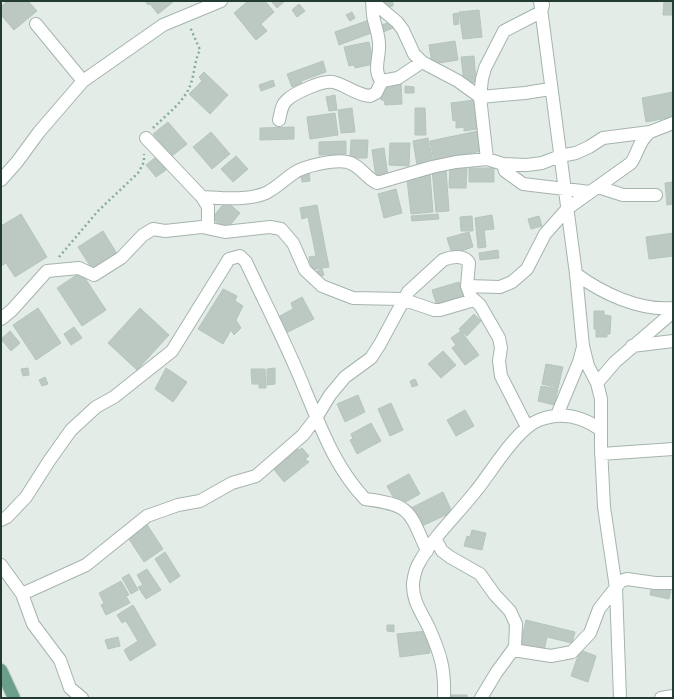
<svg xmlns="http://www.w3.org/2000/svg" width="674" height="699" font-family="Inter,sans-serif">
  <rect width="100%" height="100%" fill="#e3ece7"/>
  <path fill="#bbc9c2" stroke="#b5c5bd" d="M7 1H28L37 11 14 30 1 15V7Z
    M145 1H172L173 2 158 14 150 4 148 5Z
    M248 1H265L274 12 261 24 267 31 256 40 234 13Z
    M271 1H285L277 8Z
    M385 1H393V6L386 8Z
    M664 1H673V15H663Z
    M299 4 305 11 297 17 292 10Z
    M479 10 482 37 463 39 459 12Z
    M352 12 355 18 350 21 346 15Z
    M458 13 459 24 454 25 453 14Z
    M369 20 374 32 339 45 335 32Z
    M391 22 393 28 383 32 381 25Z
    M455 41 458 60 432 64 429 45Z
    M369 42 374 64 355 68 354 65 349 66 344 47Z
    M474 56 476 82 464 83 461 57Z
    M323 61 326 72 301 81 302 83 292 87 287 74Z
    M204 72 228 95 210 114 189 94 202 81 199 77Z
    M273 80 275 86 261 91 259 85Z
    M401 82 402 104 385 105 384 100H381V90L383 83Z
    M405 86 414 87V93H405Z
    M673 92V117L646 122 642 98Z
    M335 95 337 110 329 111 326 97Z
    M474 100 477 129 464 131V127L456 128V120L453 121 451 103Z
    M352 108 355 132 341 133 338 110Z
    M415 108H425L426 135H415Z
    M335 113 338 135 310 139 307 117Z
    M168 122 187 144 172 156 153 134Z
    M294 127V139L260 140V128Z
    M478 131 482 151 434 160 430 141Z
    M211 132 230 154 212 169 193 147Z
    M428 138 433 162 417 165 413 141Z
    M351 140H368L367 158H350Z
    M346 141V154L319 155V142Z
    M390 143H410L409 166 389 165Z
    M384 148 388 176 376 178 372 150Z
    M236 156 248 169 233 182 221 169Z
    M156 157 166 170 156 177 146 165Z
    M450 166 467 167 466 188H449Z
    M469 168H494V182H469Z
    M446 169 449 211 436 212 432 170Z
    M301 171H309L310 181 302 182Z
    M430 174 433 212 411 214 407 180 420 179 419 175Z
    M673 182V204L667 205 665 183Z
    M396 189 402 213 384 218 378 194Z
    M226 201 240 213 226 230 212 218Z
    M317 205 329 267 311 270 309 257 316 256 308 217 302 219 300 208Z
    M21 214 47 257 15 277 6 263 1 266V226Z
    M438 214 439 219 412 221 411 216Z
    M492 215 494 229 484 230 486 247 478 248 475 218Z
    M472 216 473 231H461L460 217Z
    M539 216 542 226 531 229 528 219Z
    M103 231 119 257 94 272 78 247Z
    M469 232 473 247 452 254 447 238Z
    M673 233V256L649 259 646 237Z
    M498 250 499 258 480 260 479 253Z
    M322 269 324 275 318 277 317 271Z
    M81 272 106 310 82 326 57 288Z
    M459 282 464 299 437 306 432 290Z
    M223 289 237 296 235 301 243 306 236 320 241 328 234 335 231 330 223 344 198 329Z
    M302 297 314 319 282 335 274 319 293 309 291 303Z
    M38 308 61 343 36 360 13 325Z
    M140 308 169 335 137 370 108 343Z
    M594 311H604V315L611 316 610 334H607V337H596V329H594Z
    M474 314 481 321 467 336 459 329Z
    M74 327 82 338 71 345 64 334Z
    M10 331 20 343 11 351 1 339Z
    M461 331 479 355 465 365 452 348 456 345 451 338Z
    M443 351 456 365 441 378 428 364Z
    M546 364 563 367 558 388 542 384Z
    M28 368 29 375 23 376 21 369Z
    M166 368 187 382 173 402 155 389Z
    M275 368V384L267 385V369Z
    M251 369H265L266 388H259V384H252Z
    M45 377 48 384 42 386 39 380Z
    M415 379 418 385 412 387 410 381Z
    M541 386 558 389 554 405 538 401Z
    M358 395 365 412 345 422 337 404Z
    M391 403 403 430 390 436 378 409Z
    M465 410 474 426 456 436 447 420Z
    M371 423 381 441 357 454 350 440 353 439 351 434Z
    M296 447 299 450 302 448 309 456 305 459 309 462 284 482 272 467Z
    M409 474 420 494 398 506 387 486Z
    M443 492 452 512 420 527 411 508Z
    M146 523 163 549 144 562 127 536Z
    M472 530 486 533 482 550 464 546 467 536 470 537Z
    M165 552 180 576 170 583 155 559Z
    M147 569 161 590 146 599 138 587 143 585 137 575Z
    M129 574 138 590 131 594 122 578Z
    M121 581 129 595 126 596 130 603 106 615 101 605 104 603 99 593Z
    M652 585 671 589 669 599 650 595Z
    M133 605 156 645 130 661 124 650 138 641 126 621 122 623 117 615Z
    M526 620 575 632 572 643 547 637 544 651 520 645Z
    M387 625H394V632L387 631Z
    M427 631 430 653 400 657 397 634Z
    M118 637 120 646 108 649 105 640Z
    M580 650 596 656 588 682 571 676Z
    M451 695H467V698H451Z"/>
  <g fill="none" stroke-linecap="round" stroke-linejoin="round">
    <defs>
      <path id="minor" d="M372 1 397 22 403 30 414 54 422 62 458 81 480 97 525 93 550 89
        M372 1C373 7 372 14 374 20 376 29 380 38 379 48 379 58 373 73 382 81
        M540 1 576 274 583 346 588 366 597 383 601 399V448L604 507 616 588 620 698
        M36 24 83 81
        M279 120C281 112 281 105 287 100 294 93 323 80 333 82 346 85 356 95 370 96L376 93 382 81 398 78 422 62
        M146 138 202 197 208 207V228
        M487 159 480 97 482 79 485 68 504 31 541 12 543 5
        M503 164 505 171 523 184 590 192
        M1 180 17 162 39 132 83 81 163 25 221 1
        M598 187 623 195H656
        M202 197C222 198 247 201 266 193 276 188 285 179 294 173 304 166 335 159 347 162 359 164 366 178 377 183L432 167 456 162 487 159 503 164 527 165 542 163 560 156 576 153 589 147 603 138 650 132 673 123
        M576 274C602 293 639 311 673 308
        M467 286 500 287 512 282 527 269 545 234 568 208 631 163C638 153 639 140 650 132
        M1 319 12 310 47 271 79 268 94 275 121 258 143 235 153 229 165 231 202 227 225 232 270 227 281 229 293 243 305 270 322 286 353 298 402 299 434 310H440L474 300
        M632 346 673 341
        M597 383 615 362 673 312
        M557 415 579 362 583 347
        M601 454 673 449
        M1 520 7 517 26 497 49 461 71 430 96 407 114 397 172 351 229 259 240 256 246 262C266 305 288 347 305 390 322 430 335 467 365 499 411 505 409 510 427 551
        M436 540 442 551 450 557 480 574 495 595 510 611 516 624 515 647 496 673 481 698
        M1 565 22 594 33 624 60 660 70 688 82 698
        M22 594 86 565 147 516 178 505 200 501 232 483 256 476 303 435 316 418 330 395 345 377 371 358 380 344 408 292 443 260C450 257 464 254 469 263L467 286 471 297 480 305 499 338 501 348 499 361 501 376 527 427
        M513 650 551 656 572 652 590 633 599 609 621 581 627 579 655 583H673
        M444 698C445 669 441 655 429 628 422 613 412 601 413 583 414 576 415 569 419 563 433 537 457 515 475 492 491 473 516 429 539 420 562 411 582 416 601 430
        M661 698 673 696"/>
      <path id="major" d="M1 670 14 698"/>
    </defs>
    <use href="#minor" stroke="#a6b4ad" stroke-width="14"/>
    <use href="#major" stroke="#c1c8c6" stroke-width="14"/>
    <path stroke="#85ae9c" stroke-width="2.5" stroke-dasharray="2 3" stroke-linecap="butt" d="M153 128C166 115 183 103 190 86 195 74 194 61 200 50L190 27
      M59 257 98 211 138 173 144 162V154"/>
    <use href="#minor" stroke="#fff" stroke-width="12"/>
    <use href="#major" stroke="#699f8b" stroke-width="12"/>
  </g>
  <rect width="674" height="699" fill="none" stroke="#233c32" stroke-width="4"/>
</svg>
